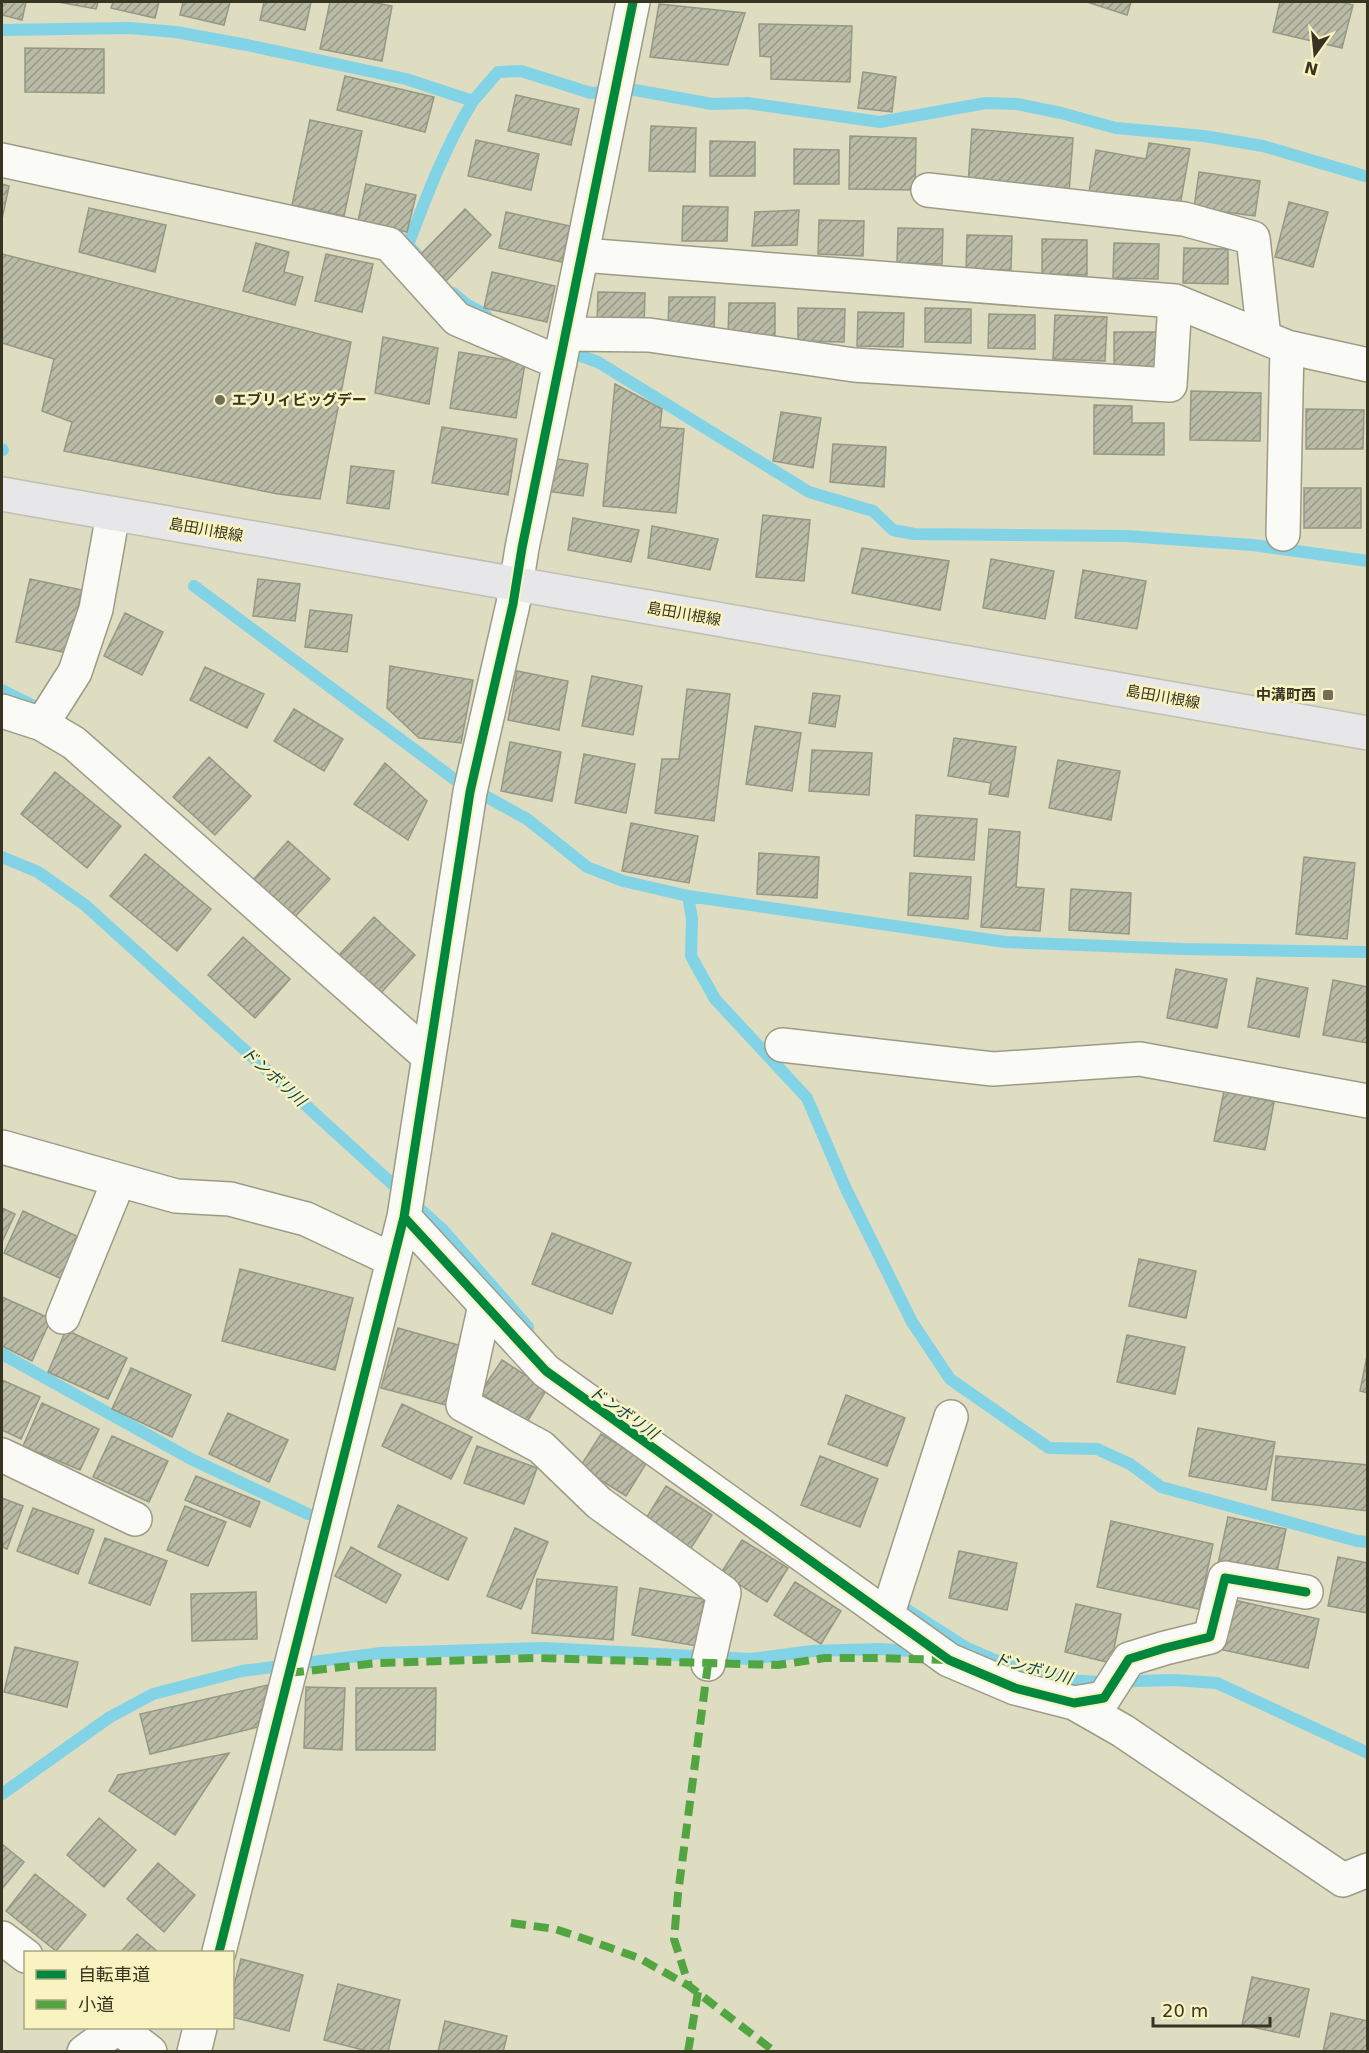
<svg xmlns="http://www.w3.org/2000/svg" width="1369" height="2053" font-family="'DejaVu Sans','Noto Sans JP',sans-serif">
  <defs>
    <pattern id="building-hatch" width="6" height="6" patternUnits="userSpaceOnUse" patternTransform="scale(1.5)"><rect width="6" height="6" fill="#b9bba7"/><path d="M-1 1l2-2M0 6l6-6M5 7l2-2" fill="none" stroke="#979988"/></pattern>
  </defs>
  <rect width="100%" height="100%" fill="#dedcc1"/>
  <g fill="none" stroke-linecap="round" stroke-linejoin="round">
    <path stroke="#81d3e5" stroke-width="12" d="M2 30 129 28 176 32 247 45 406 79 473 101 498 72 521 71 591 93 635 90 712 104 747 103 880 122 986 103 1017 104 1061 113 1116 128 1204 136 1263 146 1368 177
      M416 254 408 245C427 195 445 147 473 101
      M453 293 466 304 486 315
      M564 350 598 362 809 492 873 511 893 530 914 534 1127 536 1253 545 1368 561
      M2 449 3 450
      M194 586 454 779 527 819 587 867 623 881 688 896 1005 942 1183 949 1368 952
      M2 690 40 709
      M2 857 38 872 85 905 443 1230 528 1327
      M688 896 692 919 691 956 715 999 807 1098 846 1189 912 1322 950 1379 1049 1448 1097 1449 1130 1464 1161 1487 1357 1541 1368 1542
      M2 1354 191 1459 308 1514
      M898 1604 967 1648 1007 1665 1065 1680 1101 1682 1174 1680 1217 1683 1368 1753
      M2 1794 110 1717 153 1694 242 1671 381 1653 544 1648 750 1659 812 1651 880 1649 924 1652"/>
  </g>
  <path fill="url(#building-hatch)" stroke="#969883" stroke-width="1.5" d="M2 2H26L22 20 2 15Z
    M58 2H98L96 9Z
    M113 2H159L155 18 111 8Z
    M183 2H230L224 25 180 15Z
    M264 2H311L305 30 260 20Z
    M330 2H371L392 6 382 61 320 49Z
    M1087 2H1131L1127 15Z
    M1280 2H1341L1353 5 1342 48 1273 32Z
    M659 4 745 13 728 65 650 57Z
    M759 24 852 26 850 82 771 79V57L760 56Z
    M25 48 104 49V93L25 92Z
    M863 72 896 77 892 112 858 108Z
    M345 76 434 97 425 132 337 110Z
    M516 95 579 109 571 145 508 131Z
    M310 120 362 131 344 216 292 205Z
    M651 126 696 128 695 172 649 171Z
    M972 129 1073 138 1069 193 968 184Z
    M850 136 916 138 915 190 849 189Z
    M476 140 539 154 531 190 468 176Z
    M710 141 755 142V176H710Z
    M1149 143 1190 149 1180 206 1089 192 1096 150 1146 159Z
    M794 149 839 150V184H794Z
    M1199 172 1260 181 1255 216 1194 208Z
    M2 184 9 186 2 219Z
    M366 184 416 195 407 232 358 221Z
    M1289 202 1328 212 1313 267 1275 257Z
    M683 206 728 207 727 241H682Z
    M89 208 166 225 155 272 79 252Z
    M465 209 491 235 446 281 420 255Z
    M799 210 797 245 752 246 755 212Z
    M506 212 570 226 562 262 499 248Z
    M819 220 864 221 863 256 818 254Z
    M898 228 943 229 942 264 897 263Z
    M967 235 1012 236 1011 270H966Z
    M1042 239 1087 240V275L1042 274Z
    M256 243 289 252 284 272 303 277 295 305 243 291Z
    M1114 243 1159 244 1158 279 1113 278Z
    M1184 248 1228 249V284L1183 283Z
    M2 254 351 342 320 499 278 494 64 451 72 422 42 411 54 359 2 343Z
    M326 254 373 264 362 312 315 301Z
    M492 272 555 286 547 322 484 308Z
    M598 292 645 293 644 326 597 325Z
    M669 297H715L714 331 668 330Z
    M729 303H775V337L728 336Z
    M798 308 845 309 844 342 798 341Z
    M925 308 971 309V343L925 342Z
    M858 312 904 313 903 347 857 346Z
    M989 314 1035 315V349L988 348Z
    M1055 315 1107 317 1105 361 1053 359Z
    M1114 332H1159V367L1114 366Z
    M383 337 438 348 429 404 375 393Z
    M459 352 525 363 516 418 450 408Z
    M615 384 662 409 660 427 684 429 676 513 603 506Z
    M1191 391 1261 393 1260 441 1190 440Z
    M1094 405 1132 406V423H1164V455L1094 454Z
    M1306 409 1364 410 1363 449H1306Z
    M781 412 821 418 813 468 773 461Z
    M442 427 517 439 508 495 432 483Z
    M833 444 886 447 884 487 830 482Z
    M552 458 588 464 583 496 547 491Z
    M351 466 394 471 389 509 347 503Z
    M1304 488H1361V528H1304Z
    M763 515 810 520 804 581 756 577Z
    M573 518 639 530 631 562 568 550Z
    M652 526 718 539 710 570 648 558Z
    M862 548 949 561 940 610 852 593Z
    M991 559 1054 571 1045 619 983 608Z
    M1083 570 1146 581 1137 629 1075 618Z
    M30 579 82 590 68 653 16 642Z
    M258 579 300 584 295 621 253 616Z
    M310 610 352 615 347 652 305 647Z
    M125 613 163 632 142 675 104 656Z
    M390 666 473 680 461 743 419 738 387 708Z
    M205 667 264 694 247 728 190 700Z
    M517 671 568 681 559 730 508 720Z
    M592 676 642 686 633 735 582 726Z
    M687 689 730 694 714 821 655 813 662 759H679Z
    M813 693 840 696 835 727 809 723Z
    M294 709 343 739 324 771 274 741Z
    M755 726 801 733 792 791 746 784Z
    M954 738 1016 747 1008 797 989 794 991 783 948 776Z
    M510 742 561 752 552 801 501 791Z
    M812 750 872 753 869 795 809 791Z
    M584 754 635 764 626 813 575 803Z
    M209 757 251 796 215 835 173 797Z
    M1058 760 1120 771 1111 820 1049 808Z
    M385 763 427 801 408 840 354 804Z
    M55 772 121 826 87 868 21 814Z
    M916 815 977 819 974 860 914 856Z
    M631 823 698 836 689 883 622 871Z
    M989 829 1020 832 1016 887 1044 889 1040 931 981 927Z
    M288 841 330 879 294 918 253 880Z
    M759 853 819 857 817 898 757 894Z
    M145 854 211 909 177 951 110 896Z
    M1304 857 1355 863 1347 939 1296 934Z
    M910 873 971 877 968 919 908 915Z
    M1071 889 1131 893 1129 934 1069 930Z
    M374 917 415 955 380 994 338 956Z
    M243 937 290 979 255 1018 208 975Z
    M1176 969 1227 979 1217 1028 1167 1018Z
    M1257 978 1308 988 1299 1037 1248 1027Z
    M1333 980 1368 987V1043L1323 1035Z
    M1224 1091 1274 1102 1265 1150 1214 1141Z
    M2 1208 15 1214 2 1242Z
    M23 1211 83 1239 64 1280 4 1253Z
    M552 1233 631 1263 612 1314 532 1284Z
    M1139 1259 1196 1271 1186 1318 1129 1306Z
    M240 1269 353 1298 335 1370 222 1341Z
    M2 1297 51 1319 32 1361 2 1346Z
    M398 1328 462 1346 446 1405 381 1388Z
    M66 1330 127 1358 108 1399 48 1372Z
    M1127 1335 1185 1347 1175 1394 1117 1382Z
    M1368 1351V1393L1360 1391Z
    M502 1360 547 1389 527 1422 480 1393Z
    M131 1368 191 1395 172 1437 112 1409Z
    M2 1380 40 1397 21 1439 2 1430Z
    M846 1395 905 1418 887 1466 828 1444Z
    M42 1403 99 1429 80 1470 23 1446Z
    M402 1404 472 1437 451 1479 382 1446Z
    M228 1413 288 1440 269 1482 209 1454Z
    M1198 1428 1275 1442 1266 1490 1189 1476Z
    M601 1434 647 1462 626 1496 580 1467Z
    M112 1436 168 1461 149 1502 93 1477Z
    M477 1446 537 1468 524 1504 464 1483Z
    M820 1456 878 1479 860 1527 801 1505Z
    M1276 1456 1368 1465V1511L1272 1500Z
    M196 1476 260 1502 250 1527 185 1500Z
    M666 1486 712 1515 691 1548 645 1520Z
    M2 1498 23 1506 7 1549 2 1547Z
    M398 1505 467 1538 448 1580 378 1547Z
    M185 1506 226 1522 208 1566 167 1550Z
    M33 1508 94 1530 78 1574 17 1551Z
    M1228 1517 1286 1529 1276 1576 1218 1564Z
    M1111 1521 1213 1544 1199 1609 1097 1587Z
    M515 1528 548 1542 521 1609 487 1596Z
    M105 1538 167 1561 150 1605 89 1583Z
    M742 1540 788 1568 767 1602 721 1573Z
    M351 1547 401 1575 386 1603 335 1576Z
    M959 1551 1017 1563 1007 1610 949 1598Z
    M1338 1557 1368 1563V1613L1328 1606Z
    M537 1579 617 1587 613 1640 532 1633Z
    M795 1582 841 1611 821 1644 774 1615Z
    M640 1588 704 1599 697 1646 632 1635Z
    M256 1592 257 1639 192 1641 191 1594Z
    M1234 1600 1319 1619 1308 1668 1223 1650Z
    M1076 1604 1121 1614 1111 1663 1065 1652Z
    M15 1647 78 1662 67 1707 4 1692Z
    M268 1685 258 1727 150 1754 140 1714Z
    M306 1687 345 1688 342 1750 304 1748Z
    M356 1688H436L435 1750H356Z
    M229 1753 175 1835 109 1791 118 1775Z
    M99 1818 136 1850 104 1887 67 1855Z
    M2 1844 24 1862 2 1889Z
    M158 1863 195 1895 164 1932 127 1899Z
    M35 1874 86 1915 56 1951 6 1911Z
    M137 1934 158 1952H121Z
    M241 1959 303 1975 289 2031 232 2017V1993Z
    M1252 1977 1309 1989 1299 2037 1242 2025Z
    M338 1984 400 2000 388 2052H371L324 2040Z
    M1331 2013 1368 2021V2052H1323Z
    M445 2021 507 2036 503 2052H438Z"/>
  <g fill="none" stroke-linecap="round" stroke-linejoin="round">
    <defs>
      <path id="minor" d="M2 160 389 244 457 319 560 363
        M928 190 1184 219 1253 238 1264 337
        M582 255 1175 301 1287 347 1368 365
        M566 334 649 335 854 365 1170 385 1175 301
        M1283 534 1287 347
        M2 711 42 724 74 743 429 1057
        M42 724 75 672 96 609 113 514
        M782 1045 993 1069 1140 1059 1368 1101
        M2 1147 176 1196 230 1199 306 1219 393 1260
        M404 1217 546 1371 949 1660 1015 1688 1074 1703 1104 1698 1129 1659 1165 1648 1210 1637 1225 1578 1306 1592
        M485 1305 463 1405 541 1447 599 1503 724 1593 708 1664
        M63 1317 119 1180
        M2 1455 135 1519
        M887 1616 951 1417
        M1074 1703 1123 1731 1343 1880 1368 1870
        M2 1938 26 1956
        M219 1952 404 1217 470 792 513 604 522 548 633 2
        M119 2028 150 2052
        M84 2052 117 2028
        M194 2052 200 2028"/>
      <path id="major" d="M2 494 1368 733"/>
    </defs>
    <use href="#minor" stroke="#9d9b86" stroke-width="36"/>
    <use href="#major" stroke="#c0beb1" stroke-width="36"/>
    <use href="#minor" stroke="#fafaf6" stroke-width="33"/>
    <use href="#major" stroke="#e7e7ea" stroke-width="33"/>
    <path stroke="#53a541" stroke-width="8" stroke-dasharray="15 8" stroke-linecap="butt" d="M708 1664 678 1894 674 1939 689 1986 775 2052
      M289 1673 377 1663 537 1658 778 1665 825 1658H878L946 1660
      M511 1923 555 1929 591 1941 639 1958 689 1986
      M688 2052 698 1992"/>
    <defs>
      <path id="cycleway" d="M404 1217 546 1371 949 1660 1015 1688 1074 1703 1104 1698 1129 1659 1165 1648 1210 1637 1225 1578 1306 1592
        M219 1952 404 1217 470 792 513 604 522 548 633 2"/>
    </defs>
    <use href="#cycleway" stroke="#f9f3c1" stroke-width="13"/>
    <use href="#cycleway" stroke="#00873e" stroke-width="9"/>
  </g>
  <g fill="#716f59" stroke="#f9f3c1" stroke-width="2">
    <circle cx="220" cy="400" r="6"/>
    <rect x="1322" y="689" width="12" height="12" rx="3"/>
  </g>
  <g text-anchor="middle" stroke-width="5" stroke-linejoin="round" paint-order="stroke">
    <g font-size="15" font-weight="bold" fill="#373421" stroke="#f9f3c1" text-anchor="start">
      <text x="232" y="405">エブリィビッグデー</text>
      <text x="1316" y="700" text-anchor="end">中溝町西</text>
    </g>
    <g font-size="15" fill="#373421" stroke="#f9f3c1">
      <text transform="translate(206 530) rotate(10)" y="5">島田川根線</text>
      <text transform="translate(684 614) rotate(10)" y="5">島田川根線</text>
      <text transform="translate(1163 697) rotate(10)" y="5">島田川根線</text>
    </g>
    <g font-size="16" font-style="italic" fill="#073e4e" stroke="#f9f3c1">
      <text transform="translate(274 1076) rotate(42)" y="6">ドンボリ川</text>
      <text transform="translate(624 1412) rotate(35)" y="6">ドンボリ川</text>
      <text transform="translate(1033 1668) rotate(15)" y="6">ドンボリ川</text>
    </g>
  </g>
  <rect width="1369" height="2053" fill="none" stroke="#373421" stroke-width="6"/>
  <rect x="24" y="1951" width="210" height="78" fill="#f9f3c1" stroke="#aba781" stroke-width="1.5"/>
  <rect x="36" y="1970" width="30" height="9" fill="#00873e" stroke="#aba781" stroke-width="1.5"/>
  <text x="78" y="1981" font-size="18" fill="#373421">自転車道</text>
  <rect x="36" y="2000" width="30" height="9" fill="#53a541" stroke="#aba781" stroke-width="1.5"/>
  <text x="78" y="2011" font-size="18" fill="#373421">小道</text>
  <g transform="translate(1315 54) rotate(195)" stroke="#f9f3c1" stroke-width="4.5" paint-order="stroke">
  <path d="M0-4.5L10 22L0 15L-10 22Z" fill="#373421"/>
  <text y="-9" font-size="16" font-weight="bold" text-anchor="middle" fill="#373421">N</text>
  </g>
  <path d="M1153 2017v9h117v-9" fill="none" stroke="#373421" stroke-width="3"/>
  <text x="1162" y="2017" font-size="18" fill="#373421" stroke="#f9f3c1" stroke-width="4.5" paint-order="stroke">20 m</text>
</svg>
